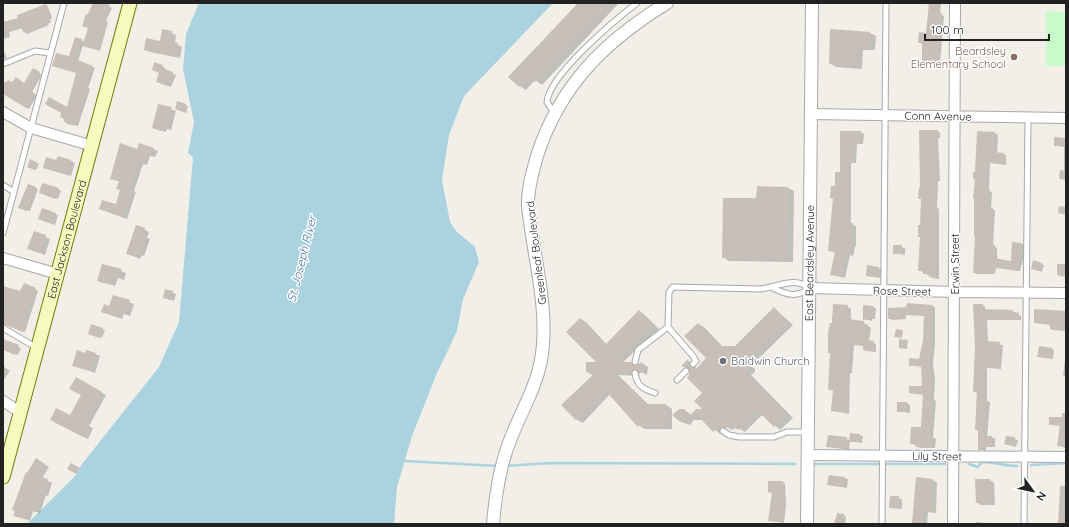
<svg xmlns="http://www.w3.org/2000/svg" width="1069" height="527" font-family="Quicksand,sans-serif">
  <rect width="100%" height="100%" fill="#f2efe9"/>
  <path fill="#c8facc" d="M1046 11 1066 12V66H1046Z"/>
  <path fill="#aad3df" d="M199 3H553L464 96 449 135 442 180 450 222 457 232 475 247 479 262 463 299 457 331 437 373 412 436 397 487 394 524H27L75 476 82 464 159 367 179 322 193 157 188 153 194 122 183 69 186 34Z"/>
  <path fill="#0003" d="M94 3H103L112 8 106 21 108 22 100 51 83 45 78 61 95 68 88 88 90 89 78 126 67 124 62 117 68 108 77 73 69 58 81 40 84 42 89 28 88 15Z
    M580 3H619L542 85 535 80 526 90 520 86Z
    M924 3H941L940 14 944 16 940 63 923 61 922 44 919 42 927 34 930 5Z
    M46 5 48 7 52 18 50 19 51 22 48 24 49 25 27 34 23 28 9 32 10 37 3 39V19L5 22 19 18Z
    M163 30 176 35 175 43 182 47 180 58 150 52 145 50 161 42Z
    M831 30 870 33 876 36 875 50H863L862 69 836 67 830 63Z
    M3 49 7 58 3 59Z
    M162 66 165 68 164 70 176 75 171 87 160 83Z
    M34 69 42 75 32 92 37 96 29 109 3 93V81L7 83 25 84Z
    M159 105 176 111 171 130 167 129 166 132 153 128Z
    M186 105 188 106 186 113 179 110Z
    M938 131 940 133V138H938L940 181H938L937 208 939 209V279L933 278 919 270 922 199 919 198Z
    M841 132H860L864 134 863 144H857L856 163H851V224L856 226V247L855 246 853 256 850 255 845 278 831 274 836 253 829 251 834 199 831 198 841 173Z
    M995 133 998 135 997 153 1006 155V165L990 163 989 191 992 192 991 209 995 210 993 246 997 248V260L1012 262 1021 244 1024 245V256L1020 271 996 268 995 274H977L974 272 976 237V173Z
    M1066 139V180L1060 178 1064 172V147L1055 145Z
    M153 149 158 151 155 157 150 156 147 165 143 164 134 191 136 192 127 219 100 209 116 206 121 191 120 182 111 178 138 150Z
    M31 161 39 164 36 170 28 167Z
    M71 161 75 163 71 176 44 167 57 162Z
    M35 188 38 189 30 211 22 209Z
    M788 188 794 191 793 262 729 261 723 257 757 199Z
    M58 189 61 191 58 199 43 194Z
    M55 214 58 215 55 225 39 219Z
    M137 226 149 232 147 238 150 239 144 256 142 255 140 259 127 253Z
    M34 232 50 239 45 255 29 249Z
    M894 246 905 248V255L894 253Z
    M1065 246 1066 277 1061 276 1058 275 1065 265Z
    M1041 264 1044 265 1042 272 1032 268Z
    M102 265 126 273 124 280 118 278 115 286 98 280Z
    M868 267 882 269 881 278 867 276Z
    M24 284 38 291 25 332 7 325 3 320V287L20 293Z
    M166 290 176 294 174 301 164 298Z
    M114 296 134 304 130 316 124 314 122 319 102 312 110 307Z
    M834 305 851 308V321L863 322 871 328 869 341 876 344V352L867 351 864 350V346L854 345 852 373H850L849 414 832 410 834 391 829 389 831 353 829 352Z
    M983 305 985 307V310L1012 311 1021 316V320H987L988 343 1003 345 1001 369 987 368V401L990 402 987 437 995 438V447H986V451L979 449V431L976 430 977 393 974 392Z
    M932 306 935 307V344L933 364 935 380 934 400 936 401 933 437 936 439 935 448H920L911 443 922 428 924 395 910 393 923 387 922 367 910 365 920 360 924 341 925 316 906 315V319L892 320 889 318V309Z
    M1065 306 1066 338 1065 331 1053 330 1051 329V325L1035 323 1065 312Z
    M873 307 876 308 875 319H872V321L864 319Z
    M774 308 793 325 751 366 755 369V372L751 375 793 418 780 430 763 414 745 432 737 427 732 430 727 427 720 434 704 420H694L690 425 679 421 684 410 692 415 704 410 703 393 690 375V370L683 366 688 361 694 364 697 369 708 358 698 324 704 327 723 347H735Z
    M639 311 645 315 659 329 622 363H631L636 366 642 363 648 367 647 375 641 372 638 376 618 375 649 405H666L672 409V429H645L638 425 610 394 583 423 577 420 562 405 594 376 587 372 598 363 581 319 587 323 607 345Z
    M102 329 105 330 102 338 92 335Z
    M3 340 21 348 18 355 3 349Z
    M1052 349 1054 350 1053 359 1038 357Z
    M1066 352V377L1063 375Z
    M86 354H95L100 356 95 373 73 365Z
    M3 366 10 371 3 381Z
    M76 378 106 395 89 426 93 428 88 439 56 422 70 416 82 395Z
    M907 403 910 405V413L898 411Z
    M1066 416V448L1058 445 1061 426 1050 425 1066 418Z
    M851 434 863 436 862 443 850 441 849 450 827 446 829 436 850 440Z
    M1007 437 1018 440 1016 447 1005 444Z
    M37 460 49 467 42 478 52 483 48 496 46 495 40 513 33 511 30 521 15 515 28 474Z
    M829 476 848 479 847 488 828 485Z
    M933 480 937 483 936 513 928 512 927 524H916L913 522Z
    M990 480 994 483 995 505H981L977 502Z
    M783 482 785 484 786 505 784 523 769 520 773 494 769 492Z
    M891 497 902 499V509L890 508Z
    M844 515 846 517 845 524H834L835 519Z
    M976 522 986 523 988 524H976Z"/>
  <g fill="none" stroke-linecap="round" stroke-linejoin="round">
    <path stroke="#aad3df" stroke-width="2.5" d="M405 461 498 466
      M815 464H945
      M969 464 978 467 982 462C994 462 1005 466 1017 466
      M1031 465 1066 463
      M505 466 551 463 795 464"/>
  </g>
  <path fill="#c7bfb8" d="M93 3H105L110 5 103 19 106 20 98 50 82 46 88 28 82 26 86 14H88Z
    M578 3H609L535 82 529 76 519 87 508 77Z
    M929 3H938V13H942L937 62H922V43H918L919 32 926 33Z
    M46 4 50 17 48 18 49 21 46 22 47 24 24 33 21 27 3 32V22L18 18 17 15Z
    M162 29 172 31 170 41 178 43 175 56 144 50 146 38 160 41Z
    M830 29 870 32 869 48 857 47 856 66 829 64Z
    M75 37 82 39 75 59 93 66 85 86H88L76 125 64 122V118L60 117 61 113 45 104 49 97 67 107 76 73 52 66 56 53 69 56Z
    M154 62 163 65 162 68 173 72 168 86 156 82 159 73 152 70Z
    M33 68 40 72 30 90 35 94 26 108 3 94V87L8 80 12 82 16 77 24 83Z
    M177 101 186 104 183 112 175 109Z
    M158 104 172 107 166 128 162 127 161 131 152 128Z
    M919 130H938V137H936L937 180H935L934 206H937L936 278 929 277V274H923V271H918L920 237H918V225H920L921 199H918L919 187H920Z
    M840 131H861L860 143H854L853 162H848V223H853V246L852 245 850 255 847 254 841 277 830 275 835 252 828 251 833 198H830L831 186H835V172H840Z
    M977 131 995 132 994 152 1004 153 1003 164 987 162 986 189 990 190 988 208H993L991 245H995L994 258 1011 261 1012 242 1022 243 1018 271 993 267V273H973L975 237H974V198H973L975 179H973V172H975Z
    M1054 137 1066 138V146H1054Z
    M120 143 137 149 139 143 154 148 151 156 146 154 142 164 138 162 130 188 132 189 122 217 99 209 102 200 116 204 120 190 116 189 119 181 110 179Z
    M58 156 71 160 67 175 43 168 46 157 56 160Z
    M30 159 38 163 35 170 27 167Z
    M1060 170 1066 171V180L1059 179Z
    M42 183 59 188 55 199 39 193Z
    M28 184 36 187 27 211 18 208Z
    M757 186 788 187 787 259 722 258 723 198H756Z
    M1059 206 1066 207V215L1058 213Z
    M42 208 56 213 52 224 38 219Z
    M136 225 145 228 143 235 146 236 140 254H137L136 257 126 254Z
    M34 231 46 235 40 253 27 249Z
    M893 245H902V254H893Z
    M1033 260 1042 263 1039 271 1031 269Z
    M102 264 122 269 120 278 113 277 111 285 97 281Z
    M1057 264H1066V276L1057 275Z
    M867 265 879 267 878 277 866 276Z
    M24 283 36 288 28 308 25 319H27L23 332 3 324 9 308 3 306V286L20 291Z
    M165 289 173 291 171 300 163 298Z
    M113 295 130 300 126 314 119 312 117 317 101 312 104 304 109 306Z
    M907 303 933 305V342L930 362 932 378 931 398H934L930 436H933V447H916V444H910L911 427H921L923 394 909 393V386H922L921 366H909V358L919 359 923 341 924 315 903 314V318L888 319V308L906 307Z
    M833 304 848 305V319L864 321V324L868 325 866 340 874 341 873 351 863 350V345L851 344 849 372H847L846 413 831 411 833 390H828L830 353H828V333L830 323H832Z
    M973 304H983V309L1013 310 1012 312 1019 313V319H985V341L1000 342 998 368 985 367 984 399 987 400 984 436H992V446H983V450H978V430H975L977 392H973L975 347Z
    M863 305 873 306V318L863 320Z
    M774 307 787 321 746 362 749 365V369L745 372 787 414 774 427 757 410 738 430 731 423 726 428 721 424 713 432 699 417H688L684 422 679 421 672 415 679 409H684L690 415 696 409H702L694 401 702 393 687 378 689 375V368L681 366 688 359 690 367 697 368 706 358 684 336 698 323 720 346H735Z
    M1034 309 1066 311V330L1050 329V324L1034 323Z
    M639 310 653 325 614 362H631L634 366 642 362 641 373 635 369 631 373 613 372 647 404H666V426H637L605 390 576 420 561 405 596 372H586V362H596L566 332 580 318 605 345Z
    M91 324 103 328 99 338 88 334Z
    M896 329 903 330 902 338 894 337Z
    M3 339 19 345 15 355 3 350Z
    M899 339 908 340 907 349 899 348Z
    M1039 346 1052 348 1051 358 1037 357Z
    M77 350 85 353 86 350 96 353 90 371 72 366Z
    M76 377 102 392 85 423 89 425 83 437 50 420 56 408 70 415 81 395 69 389Z
    M897 402H907V412H897Z
    M1062 413H1066V447L1057 446 1060 425H1049V417H1062Z
    M850 433 860 434V442H849Z
    M828 435 847 437 846 449 826 447Z
    M1006 436 1015 437 1014 446 1004 444Z
    M36 458 45 464 38 476 48 479 44 494 41 493 36 512 29 509 26 519 13 516 15 511 12 510 26 472 27 473Z
    M71 463 80 468 76 474 67 469Z
    M829 475 845 477 844 487 827 485Z
    M916 477 933 479V511H924L923 523H912Z
    M975 479H990V503H976Z
    M768 481H783L784 503 781 522 768 521 772 492H768Z
    M1060 486H1066V524H1058Z
    M890 496H899V508H889Z
    M837 513 844 514 843 524H835Z"/>
  <g fill="none" stroke-linecap="round" stroke-linejoin="round">
    <defs>
      <path id="service" d="M3 64 35 51 50 53
        M554 113 547 102C549 75 615 20 637 3
        M3 185 14 192
        M3 233 64 3
        M668 327 669 292 673 287 760 289C779 287 793 276 810 288 797 298 787 295 773 288
        M3 328 37 348
        M635 362 638 350 668 327 693 356 696 361 693 364
        M635 373C637 386 643 389 655 393
        M677 380 686 371
        M723 431 729 435 739 437H774L787 432H807
        M882 524 886 3
        M1024 524 1028 118"/>
      <path id="minor" d="M3 112 31 128 93 146
        M810 114 1066 118
        M3 258 58 274
        M810 288 955 292 1066 293
        M3 401 20 412
        M808 455 1066 457
        M953 524 955 3"/>
      <g id="tertiary">
        <path d="M493 524C495 501 498 477 505 455 514 423 535 393 541 360 550 311 533 255 528 206 527 190 533 171 537 156 560 85 605 41 667 3"/>
        <path id="s1" d="M807 524 812 3"/>
      </g>
      <g id="secondary">
        <path id="s2" d="M3 477 130 3"/>
      </g>
    </defs>
    <use href="#service" stroke="#a9a9a9" stroke-width="7"/>
    <use href="#minor" stroke="#a9a9a9" stroke-width="12"/>
    <use href="#tertiary" stroke="#a9a9a9" stroke-width="14"/>
    <use href="#secondary" stroke="#707d05" stroke-width="15"/>
    <use href="#service" stroke="#fff" stroke-width="5"/>
    <use href="#minor" stroke="#fff" stroke-width="10"/>
    <use href="#tertiary" stroke="#fff" stroke-width="12"/>
    <use href="#secondary" stroke="#f7fabf" stroke-width="13"/>
  </g>
  <circle fill="#8d6e63" stroke="#fff" stroke-width="1.5" cx="1014" cy="57" r="4"/>
  <circle fill="#6b7280" stroke="#fff" stroke-width="1.5" cx="723" cy="361" r="4"/>
  <g text-anchor="middle" stroke-width="3" stroke-linejoin="round" paint-order="stroke">
    <g font-size="11" fill="#785e54" stroke="#fff" text-anchor="end">
      <text x="1006" y="55">Beardsley<tspan x="1006" dy="13">Elementary School</tspan></text>
    </g>
    <g font-size="11" fill="#222" stroke="#fff">
      <text transform="translate(938 116) rotate(1)" y="4">Conn Avenue</text>
      <text dy="4" stroke="none"><textPath href="#s2" startOffset="246">East Jackson Boulevard</textPath></text>
      <text transform="translate(536 253) rotate(-97)" y="4">Greenleaf Boulevard</text>
      <text dy="4" stroke="none"><textPath href="#s1" startOffset="261">East Beardsley Avenue</textPath></text>
      <text transform="translate(955 264) rotate(-90)" y="4">Erwin Street</text>
      <text transform="translate(902 291) rotate(1)" y="4">Rose Street</text>
      <text transform="translate(937 456) rotate(1)" y="4">Lily Street</text>
    </g>
    <g font-size="11" fill="#5b616d" stroke="#fff" text-anchor="start">
      <text x="731" y="365">Baldwin Church</text>
    </g>
    <g font-size="12" font-style="italic" fill="#4a7aab" stroke="#fff">
      <text transform="translate(302 259) rotate(-76)" y="4">St. Joseph River</text>
    </g>
  </g>
  <rect width="1069" height="527" fill="none" stroke="#222222" stroke-width="8"/>
  <g transform="translate(1033 491) rotate(123)" stroke="#ffffff" stroke-width="3" paint-order="stroke">
  <path d="M0-3L7 15L0 10L-7 15Z" fill="#222222"/>
  <text y="-6" font-size="11" font-weight="bold" text-anchor="middle" fill="#222222">N</text>
  </g>
  <path d="M925 34v6h124v-6" fill="none" stroke="#222222" stroke-width="2"/>
  <text x="931" y="34" font-size="12" fill="#222222" stroke="#ffffff" stroke-width="3" paint-order="stroke">100 m</text>
</svg>
